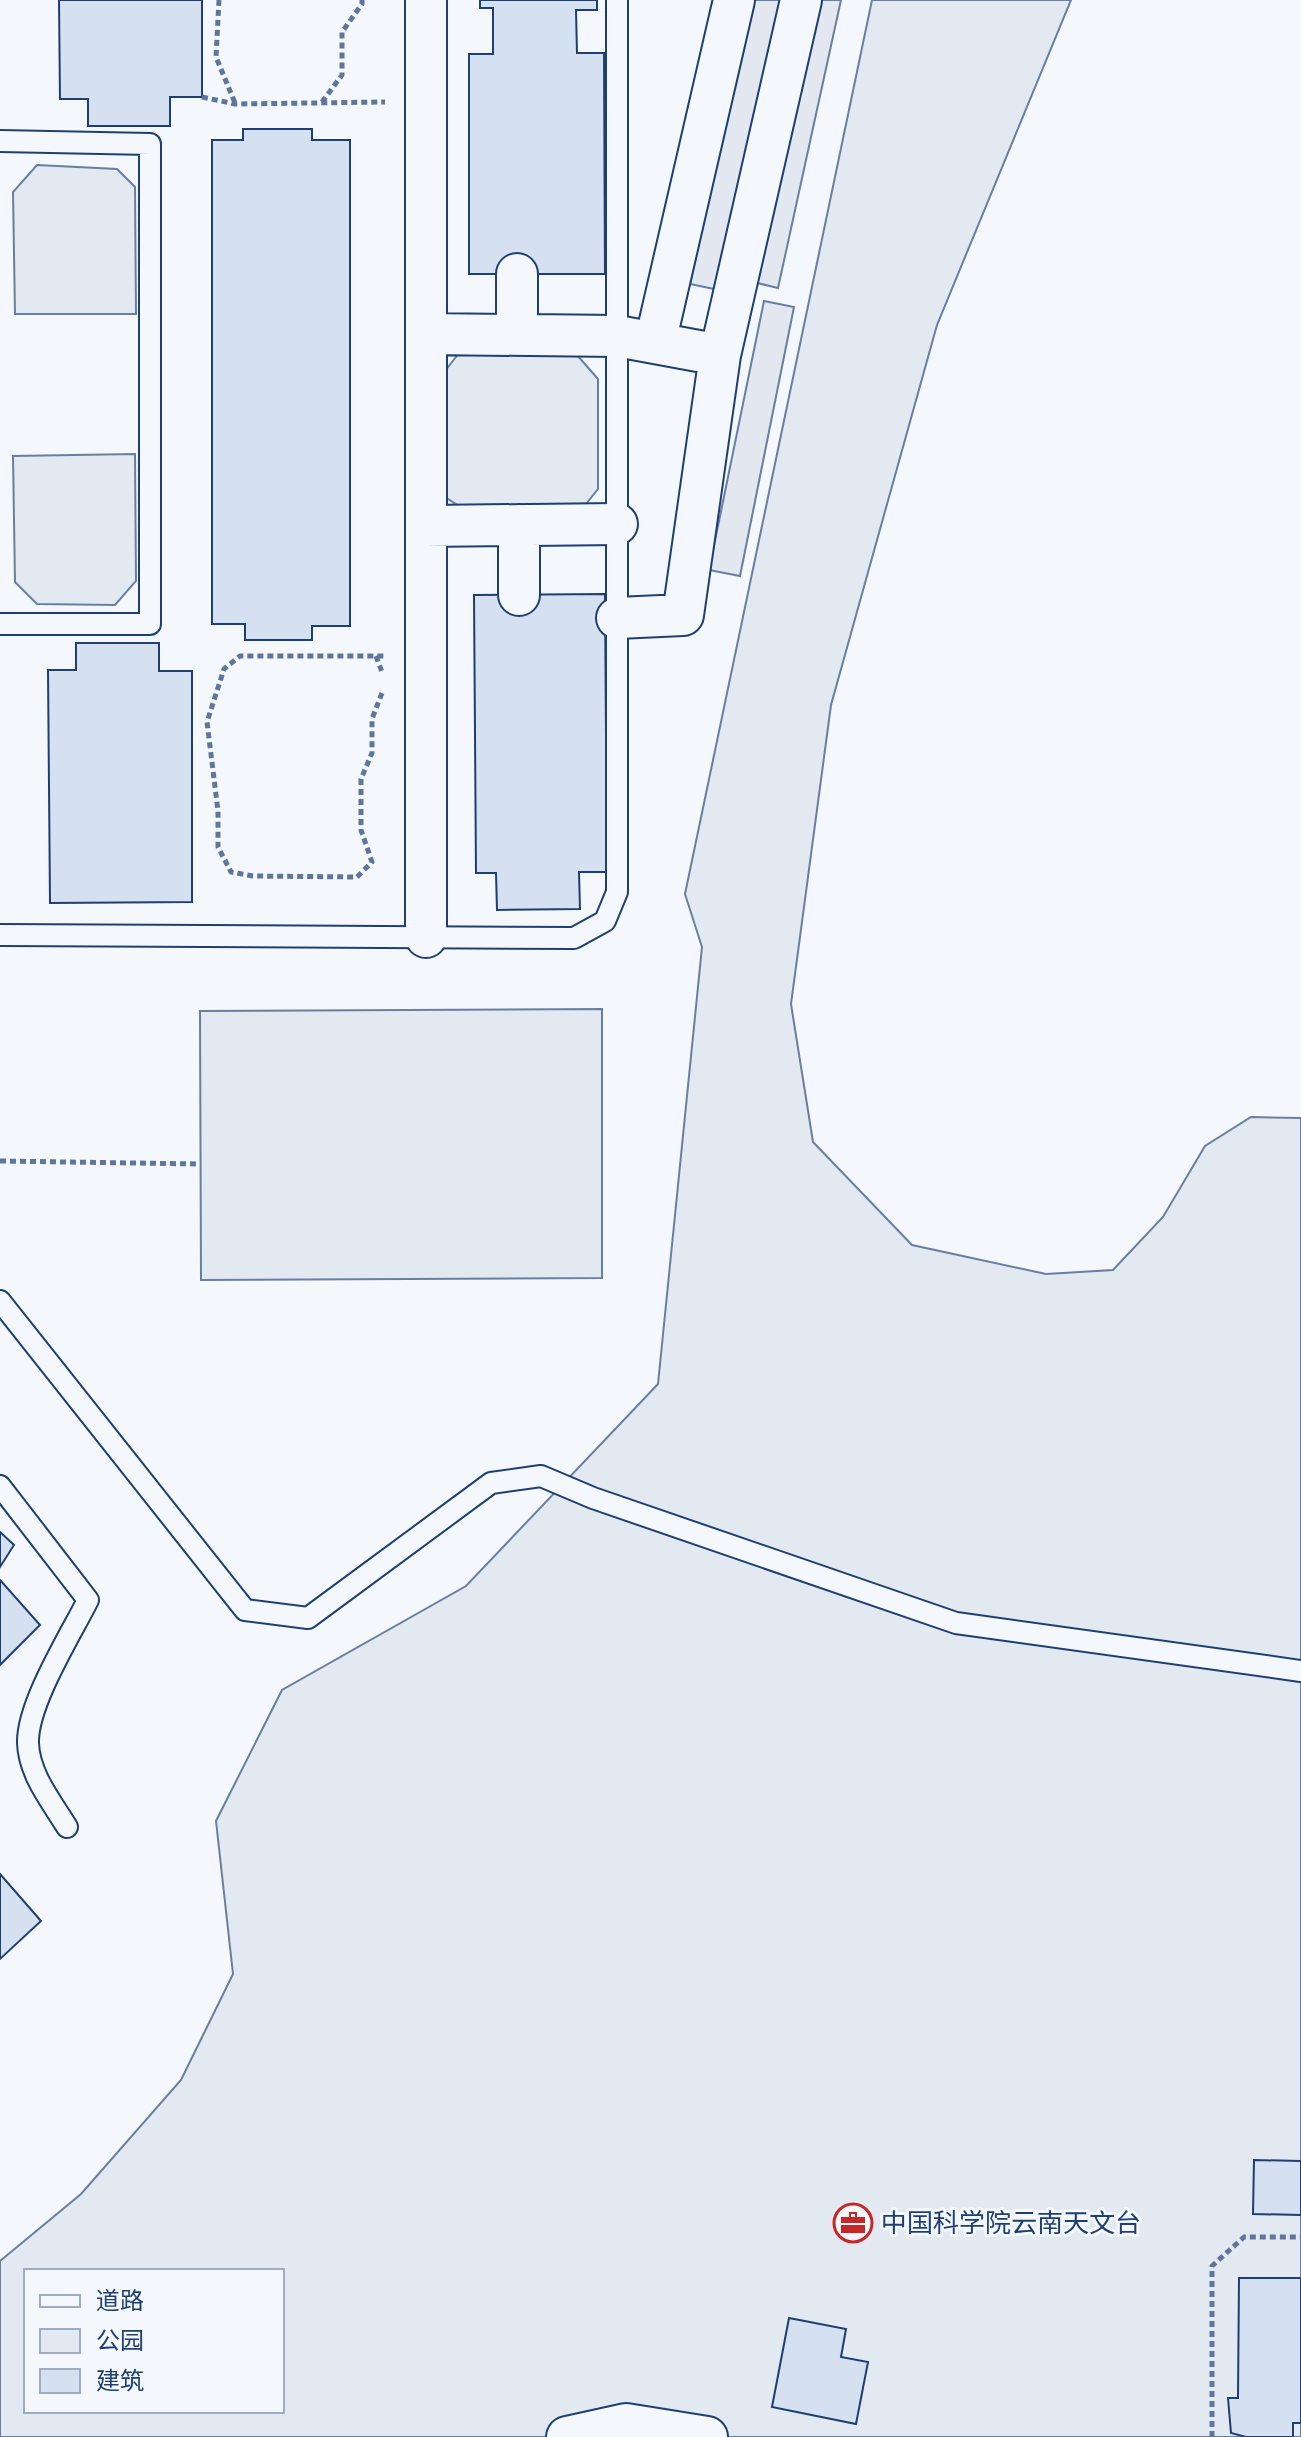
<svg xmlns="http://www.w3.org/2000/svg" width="1301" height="2437" font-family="Karla,'Noto Sans SC',sans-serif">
  <rect width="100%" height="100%" fill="#f4f7fb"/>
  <path fill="#e3e9f0" stroke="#687fa3" stroke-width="2" fill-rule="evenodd" d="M872 0H1071L937 325 831 705 791 1004 813 1142 912 1245 1046 1274 1113 1270 1163 1217 1205 1146 1251 1117 1301 1118V2437H0V2261L81 2194 181 2080 233 1974 216 1821 282 1690 466 1586 658 1384 702 947 685 894ZM26 2271H282V2411H26Z
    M37 165 117 169 135 187 136 314H15L13 192Z
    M459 353 577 355 598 379V489L582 509 465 510 445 497V371Z
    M135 454 136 581 115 605 37 604 15 582 13 456Z
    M602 1009V1278L201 1280 200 1011Z"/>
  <path fill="#e3e8f0" stroke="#687fa3" stroke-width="2" d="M753 0H783L719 290 690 284Z
    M811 0H841L778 288 749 281Z
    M764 301 794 307 740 576 709 570Z"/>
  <path fill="#d5e0f0" stroke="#1d3f73" stroke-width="2" d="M59 0H202V97H170V126H88V99H60Z
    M480 0H597V10H576L577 53H604L605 274H469V54H493V8H480Z
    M243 129H312V140H350V626H312V640H245V624H212V140H243Z
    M605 594 607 872H579L580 909 497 910 496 873H476L474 595Z
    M76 643H159V671H192V902L50 903 48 670H76Z
    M0 1532 14 1545 0 1567Z
    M0 1580 40 1625 0 1665Z
    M0 1874 41 1921 0 1959Z
    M1254 2160 1301 2161V2215L1253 2214Z
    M1239 2278H1301V2423H1293V2437H1246L1231 2433 1228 2398H1238Z
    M789 2318 846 2329 841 2357 868 2362 856 2424 772 2407Z"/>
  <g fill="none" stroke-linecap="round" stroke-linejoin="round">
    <defs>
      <path id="lane" d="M0 141 150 144V624H0
        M0 935 574 938 605 921 617 892V0
        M0 1301 245 1610 308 1618 491 1483 541 1476 593 1498 956 1623 1301 1671
        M0 1486 88 1600C70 1636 27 1704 28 1743 29 1774 51 1801 67 1827"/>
      <path id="street" d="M426 0V937
        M517 274V335
        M426 334 617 336 720 355
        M655 343 734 0
        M519 525V595
        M426 526 617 524
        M617 618 683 615 720 355 801 0
        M567 2437 626 2424 707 2437"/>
    </defs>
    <use href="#lane" stroke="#1d3f73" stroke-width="24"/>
    <use href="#street" stroke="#1d3f73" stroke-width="44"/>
    <path stroke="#5e769c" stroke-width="5" stroke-dasharray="6 4" stroke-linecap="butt" d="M219 0 216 57 235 103
      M202 97 235 104 385 102
      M322 102 342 75V32L362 4V0
      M376 656 382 672
      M382 693 372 719V753L361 779V830L372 862 357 877 253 876 231 872 218 847V811L207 722 224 669 240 656H385
      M0 1161 200 1164
      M1212 2437V2266L1244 2237H1301"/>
    <use href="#lane" stroke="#f4f7fb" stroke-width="20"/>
    <use href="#street" stroke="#f4f7fb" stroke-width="40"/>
  </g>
  <defs>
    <symbol id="office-ring" viewBox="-11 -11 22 22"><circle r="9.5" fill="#f4f7fb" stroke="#c62828" stroke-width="1.5"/><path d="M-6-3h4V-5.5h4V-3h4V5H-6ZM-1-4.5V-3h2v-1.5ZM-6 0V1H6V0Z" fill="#c62828"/></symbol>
  </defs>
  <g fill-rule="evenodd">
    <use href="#office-ring" x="831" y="2201" width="44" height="44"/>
  </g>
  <g text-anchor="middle" stroke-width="6" stroke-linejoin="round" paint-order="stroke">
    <g font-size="26" fill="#1d3f73" stroke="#f4f7fb" text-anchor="start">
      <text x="881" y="2232">中国科学院云南天文台</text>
    </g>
  </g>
  <rect x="24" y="2269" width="260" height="144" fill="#f4f7fb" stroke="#9eadc5" stroke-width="2"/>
  <rect x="40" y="2295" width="40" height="12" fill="#f4f7fb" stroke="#9eadc5" stroke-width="2"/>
  <text x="96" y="2309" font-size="24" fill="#1d3f73">道路</text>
  <rect x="40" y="2329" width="40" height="24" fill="#e3e9f0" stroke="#9eadc5" stroke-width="2"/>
  <text x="96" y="2349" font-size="24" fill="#1d3f73">公园</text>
  <rect x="40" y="2369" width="40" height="24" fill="#d5e0f0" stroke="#9eadc5" stroke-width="2"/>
  <text x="96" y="2389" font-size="24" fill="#1d3f73">建筑</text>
</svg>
